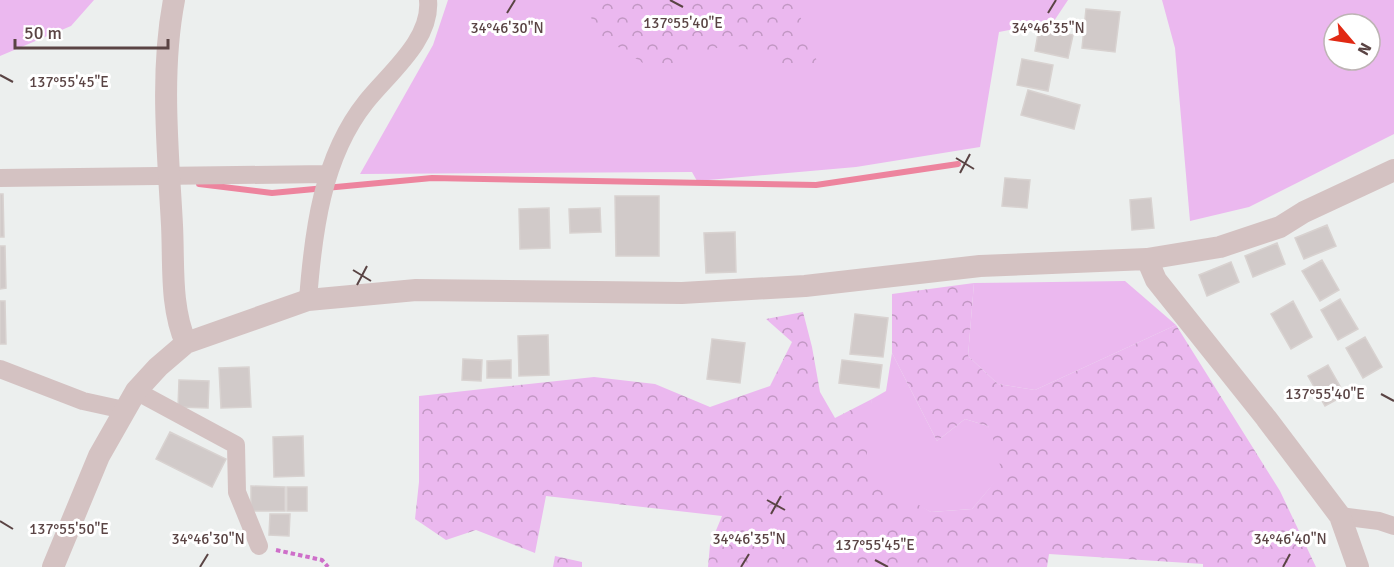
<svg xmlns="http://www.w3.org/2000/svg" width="1394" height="567" font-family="Signika,sans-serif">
  <defs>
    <pattern id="forest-crowns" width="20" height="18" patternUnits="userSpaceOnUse" patternTransform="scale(1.5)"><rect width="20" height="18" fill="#ebb8ef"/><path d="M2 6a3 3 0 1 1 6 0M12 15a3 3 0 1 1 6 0" fill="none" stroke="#c197c3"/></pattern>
  </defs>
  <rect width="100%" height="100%" fill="#ecefee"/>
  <path fill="#ebb8ef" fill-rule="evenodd" d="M0 0H94L71 26 0 56Z
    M448 0H1068L1054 21 999 32 980 147 856 167 697 181 692 172 360 174 433 45Z
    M1162 0H1394V134L1249 207 1190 221 1175 48ZM1334 24H1370V60H1334Z
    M1125 281 1176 325 1035 390 998 384 968 356 974 283Z
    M892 353 937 441 965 419 988 426 1007 458 996 481 972 509 931 512 856 476 872 399 886 391Z"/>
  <path fill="url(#forest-crowns)" d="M580 0H794L818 64 800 70 730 43 655 71 603 37Z
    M974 283 968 356 998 384 1035 390 1176 325 1280 491 1316 567H1203V564L1049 554 1047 567H708L710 545 722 516 546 496 535 553 476 530 446 540 415 519 419 482V396L594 377 655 384 710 407 770 386 792 342 766 319 803 312 812 347 820 392 835 418 872 399 865 474 931 512 972 509C1004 472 1007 472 988 426L965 419 937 441 892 353V294Z
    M555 556 582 562V567H553Z"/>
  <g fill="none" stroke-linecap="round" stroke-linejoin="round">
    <path stroke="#ed849e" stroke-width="6" d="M199 184 272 193 432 178 816 185 958 164"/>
  </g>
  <path fill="#d1cac9" stroke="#d8d2d0" stroke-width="1.5" d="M1086 9 1120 12 1115 52 1082 48Z
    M1039 28 1073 35 1068 58 1035 51Z
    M1022 59 1053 65 1048 91 1017 85Z
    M1028 90 1080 105 1074 129 1021 115Z
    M1005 178 1030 180 1027 208 1002 206Z
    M0 194H3L4 237H0Z
    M615 196H659V256H616Z
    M1151 198 1154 228 1132 230 1130 200Z
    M549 208 550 248 520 249 519 209Z
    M600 208 601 232 570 233 569 209Z
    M1327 225 1336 246 1304 259 1295 238Z
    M735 232 736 272 706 273 704 233Z
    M1277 243 1285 264 1253 277 1245 256Z
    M0 246H5L6 288 0 289Z
    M1322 260 1339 290 1320 301 1302 271Z
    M1231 262 1239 282 1207 296 1199 275Z
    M1340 299 1358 329 1338 340 1321 310Z
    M0 301H5L6 344H0Z
    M1293 301 1312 337 1291 349 1271 314Z
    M855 314 888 318 883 357 850 354Z
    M548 335 549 375 519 376 518 336Z
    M1365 337 1382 367 1363 378 1346 348Z
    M712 339 745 343 740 383 707 379Z
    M463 359 482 360 481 381 462 380Z
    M511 360V378H487V361Z
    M842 360 882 365 879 388 839 383Z
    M1328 365 1345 395 1325 406 1308 376Z
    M249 367 251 407 221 408 219 368Z
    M179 380 209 381 208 408 178 407Z
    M170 432 226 459 212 487 156 459Z
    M303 436 304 476 274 477 273 437Z
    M251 486 285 487V511H251Z
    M287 487H307V511H287Z
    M270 514H290L289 536 269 535Z"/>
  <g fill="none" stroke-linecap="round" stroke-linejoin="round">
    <path stroke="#ce6fc9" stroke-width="4" stroke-dasharray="4.5 3" stroke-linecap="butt" d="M276 550 322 560 328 567"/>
    <path stroke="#d4c2c2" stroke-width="18" d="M0 178 327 174
      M308 300C313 233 322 157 366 102 388 74 432 40 428 0
      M0 369 83 401 124 410
      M136 391 236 445 237 492 259 546
      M1340 516 1379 521 1394 526"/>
    <path stroke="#d4c2c2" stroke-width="22" d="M174 0C160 73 168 151 172 225 174 264 170 307 186 343
      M1147 259 1156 280 1266 418 1340 516 1358 567
      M53 567 99 456 136 391 158 367 186 343 308 300 416 290 682 293 805 286 980 266 1147 259 1220 247 1280 227 1304 212 1394 170"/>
  </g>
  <path fill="none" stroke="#5a4444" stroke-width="2" d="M670 0 683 7M507 13 515 0M1048 13 1056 0M0 75 13 82M956 158 974 169M960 173 970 154M353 270 371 281M357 285 367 266M1381 394 1394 401M767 500 785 510M771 514 781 496M0 521 13 529M875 560 888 567M200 567 208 554M741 567 749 554M1283 567 1290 554"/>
  <g font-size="15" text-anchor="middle" fill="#5a4444" stroke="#fff" stroke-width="6" stroke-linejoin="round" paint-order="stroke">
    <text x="683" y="28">137°55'40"E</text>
    <text x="507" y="33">34°46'30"N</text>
    <text x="1048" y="33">34°46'35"N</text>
    <text x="69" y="87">137°55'45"E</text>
    <text x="1325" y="399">137°55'40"E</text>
    <text x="69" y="534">137°55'50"E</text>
    <text x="208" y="544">34°46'30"N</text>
    <text x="749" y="544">34°46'35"N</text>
    <text x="1290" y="544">34°46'40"N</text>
    <text x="875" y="550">137°55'45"E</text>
  </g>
  <g transform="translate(1352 42) rotate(119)"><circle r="28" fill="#ffffff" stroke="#bdb4b4" stroke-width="1.5"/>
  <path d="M0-4.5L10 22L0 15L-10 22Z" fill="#e12914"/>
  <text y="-9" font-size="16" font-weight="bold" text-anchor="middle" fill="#5a4444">N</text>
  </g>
  <path d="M15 39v9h153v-9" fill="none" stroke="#5a4444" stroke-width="3"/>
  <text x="24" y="39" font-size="18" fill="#5a4444" stroke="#ffffff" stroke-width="4.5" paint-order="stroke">50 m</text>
</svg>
